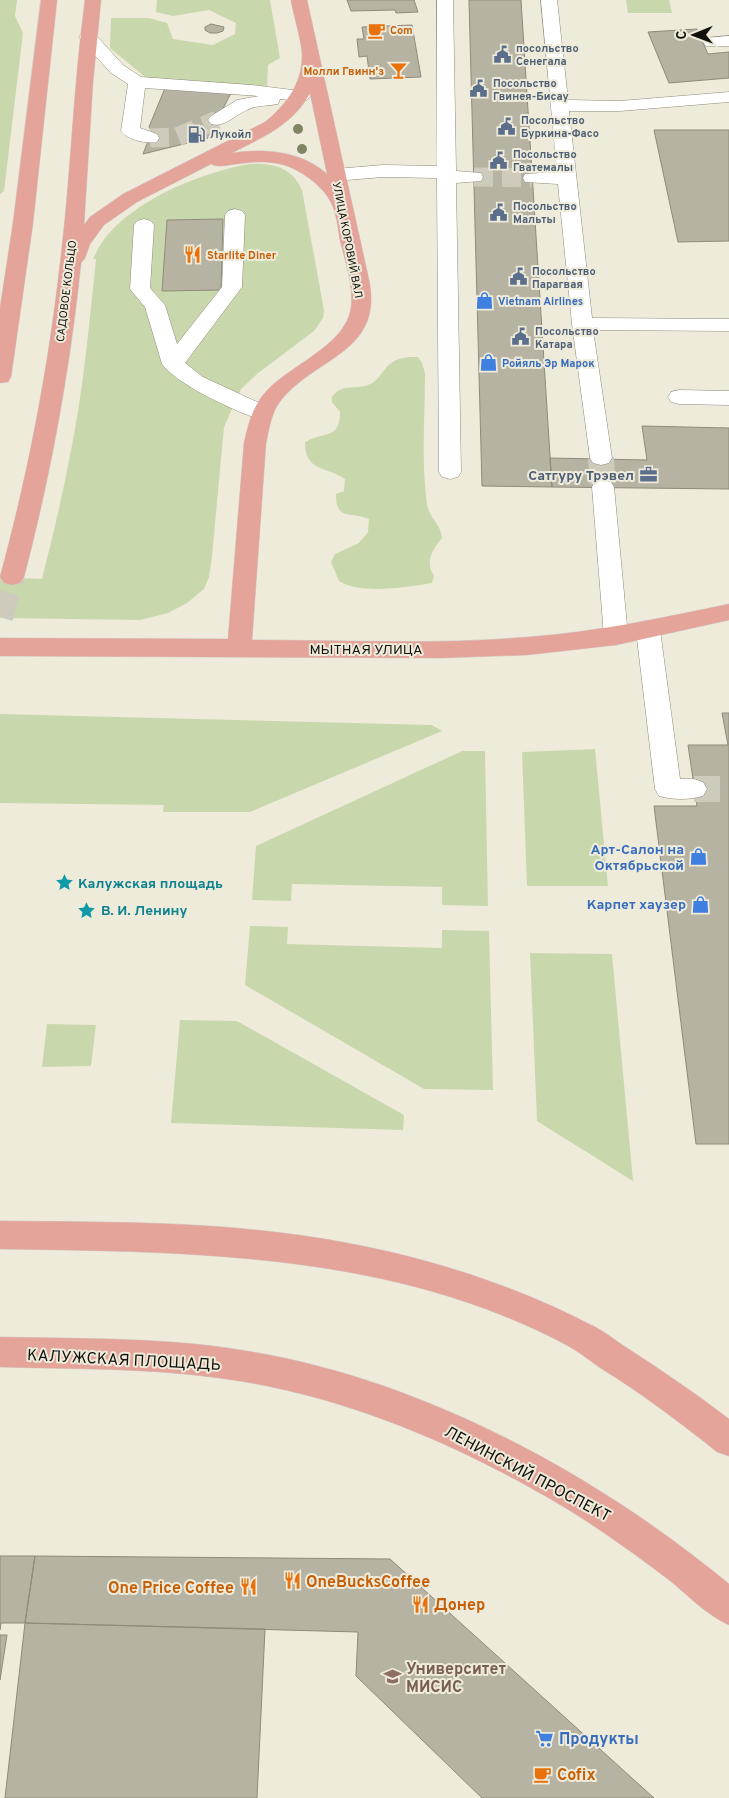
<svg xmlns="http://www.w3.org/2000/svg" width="729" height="1798" font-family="Overpass,sans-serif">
  <rect width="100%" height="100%" fill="#efebdb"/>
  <path fill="#c9d8ac" d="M0 0H17L15 16 23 33 4 191 0 194Z
    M157 0H270L280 58 268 65 267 88 145 77 110 48 111 18H149L167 23 173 39 213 45 235 34 236 23 209 10 173 16 156 12Z
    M626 0H669L672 13H628Z
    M249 164C272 163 292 167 302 190L324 310 323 318 314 331 257 374 241 389 224 427 212 556 209 577 204 589 187 603 168 613 140 620 0 618V577L42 579C59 512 74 445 83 377 88 338 92 298 96 259H93C98 248 104 238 112 230 144 196 204 172 249 164Z
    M409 357H418L422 363 425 373C425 417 421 461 427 504 429 518 441 524 442 538 432 550 425 562 434 576L432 583C407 587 360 595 339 581L331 562 335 554 359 543 368 532 369 519C349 511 336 521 336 494L344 491 345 479C326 466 305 472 305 442 324 431 340 440 340 412L332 402V397C342 383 354 390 368 385 386 378 381 360 409 357Z
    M0 714 432 725 442 731 250 812H163L164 805 0 803Z
    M595 749 608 886H527L522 752Z
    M462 751H485L488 906 442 905V887L292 884 291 901 252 900 256 846Z
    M250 926 288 927 287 944 442 948V930L489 931 493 1090 424 1089 245 985Z
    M530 953 612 954 633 1181 537 1121Z
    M180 1020 237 1021 404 1115 403 1130 171 1123Z
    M47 1024 96 1025 91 1066 42 1067Z"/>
  <path fill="#b7b3a3" stroke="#8f8b7c" d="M347 0H414L418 12 396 13 395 10 351 11Z
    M469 0H521L552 487 482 486Z
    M211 24 224 27 223 31 217 33H210L205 30V27Z
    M412 25 421 77 370 79 367 56 359 57 357 39H364L362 27Z
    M697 29 708 54 729 52V78L669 83 648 32Z
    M165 88 231 93 208 138 143 154 152 131 149 127Z
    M654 130H729V241L678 242Z
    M223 219 221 290 162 291 167 220Z
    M642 426 729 428V489L552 487 550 458 647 460Z
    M722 713H729V1144H696L654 806H697L688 745H728Z
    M0 1556H35L25 1623H1L0 1630Z
    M35 1556 390 1559 654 1798H482L356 1676 358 1632 25 1623Z
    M25 1623 265 1629 257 1798H5Z
    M0 1635H7L0 1680Z"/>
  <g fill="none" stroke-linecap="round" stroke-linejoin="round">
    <path stroke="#cecabc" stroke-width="19" stroke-dasharray="19 9" stroke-linecap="butt" d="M150 138 177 137 217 120
      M474 177 532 178"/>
    <path stroke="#cecabc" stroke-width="26" stroke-dasharray="26 12" stroke-linecap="butt" d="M601 458 603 487
      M694 789H729"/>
    <path stroke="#cecabc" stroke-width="26" stroke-dasharray="26 12" stroke-linecap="butt" d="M0 617 12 577"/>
    <defs>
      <path id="minor" d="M437 0H453L456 171 481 173 483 177 481 181 456 183 461 472 458 477 450 479 442 477 439 472 437 178 383 177 335 181 328 179 326 175 328 171 335 169 383 165 437 166Z
        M541 0H557L568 100 620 101 729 92V102L620 111H569L592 318 729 319V331L593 330 612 458 609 463 601 465 593 463 590 458 572 324 558 184 525 182 523 178 525 174 557 172Z
        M88 32 94 33 123 65 141 77 251 85 301 91 307 92 310 96 307 100 301 101 280 99 278 104C268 106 256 105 247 110 234 115 225 128 211 124L208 120 211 116 237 100 259 96 145 88 140 128 157 134 159 138 157 142C147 144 127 140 121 131L128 84 111 73 82 41 79 37 82 33Z
        M729 36V46H706L703 42 706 38Z
        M235 209 242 211 245 215 242 287 185 363 203 377 270 408 273 413 270 418 262 420C238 413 176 384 162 364L145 307 130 289 134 225 137 221 144 219 151 221 154 225 150 288 165 305 177 344 222 287 225 215 228 211Z
        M679 390 729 391V405L679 404 671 402 668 397 671 392Z
        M603 480 611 482 614 487 628 636 625 642 616 645 607 642 604 636 592 487 595 482Z
        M648 622 657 624 660 630 680 779H694L703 782 707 789 703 796C689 800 673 800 659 796L655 789 636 630 639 624Z"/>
      <path id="major" d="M41 0H57L33 223 11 377 8 382 0 383V308L13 223Z
        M85 0H101L93 82 84 225 90 217 123 194 265 122C285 106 302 84 302 57 303 45 293 14 291 0H307L369 280C384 354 313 357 279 403 271 414 269 430 266 443L252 640C343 640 437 645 528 637 596 632 662 618 729 604V620L616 645 527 655 441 658 0 656V638L228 639 244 443C248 426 252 408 264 394 288 365 345 347 351 308 354 286 345 261 340 240 338 229 337 217 333 207 328 192 310 177 296 170 278 160 256 161 237 164 227 165 219 168 211 164L137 202 104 225 90 244 85 258 81 263C70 369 51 474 24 577L20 583 12 585 4 583 0 577C28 474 48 370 60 264 71 176 73 88 85 0ZM310 93 327 174C302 151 264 148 232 153 263 137 293 125 310 93Z
        M0 1221C94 1222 190 1221 283 1233 389 1246 497 1276 591 1325 603 1330 613 1339 624 1346 660 1369 695 1393 729 1419V1456L717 1452C680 1422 642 1394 602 1369 591 1362 581 1353 570 1347 395 1252 193 1252 0 1249Z
        M0 1337C84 1339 170 1337 253 1352 424 1381 596 1474 729 1584V1625C706 1615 688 1595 669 1580 635 1554 600 1529 564 1507 458 1444 342 1394 219 1378 147 1368 73 1369 0 1367Z"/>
    </defs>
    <use href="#minor" stroke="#8d8a7a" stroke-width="1"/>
    <use href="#major" stroke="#d0cfce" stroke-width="1"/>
    <use href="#minor" fill="#fff" fill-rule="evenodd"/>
    <use href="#major" fill="#e5a499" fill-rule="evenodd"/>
  </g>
  <g fill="#808563">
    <circle cx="298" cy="129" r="5"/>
    <circle cx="302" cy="149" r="5"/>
  </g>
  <defs>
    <symbol id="cafe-bare" viewBox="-9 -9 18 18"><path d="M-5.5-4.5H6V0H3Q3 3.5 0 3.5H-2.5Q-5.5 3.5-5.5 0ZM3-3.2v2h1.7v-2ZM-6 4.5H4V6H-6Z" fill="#e8710a" stroke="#efebdb" stroke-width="2.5" paint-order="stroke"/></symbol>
    <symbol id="civic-bare" viewBox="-9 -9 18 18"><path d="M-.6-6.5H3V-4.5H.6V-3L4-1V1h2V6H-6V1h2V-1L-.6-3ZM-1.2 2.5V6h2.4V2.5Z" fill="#5c6f8a" stroke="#efebdb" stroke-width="2.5" paint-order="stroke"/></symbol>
    <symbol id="bar-bare" viewBox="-9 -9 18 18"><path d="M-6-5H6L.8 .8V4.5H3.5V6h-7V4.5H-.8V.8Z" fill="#e8710a" stroke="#efebdb" stroke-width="2.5" paint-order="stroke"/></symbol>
    <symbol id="fuel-bare" viewBox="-9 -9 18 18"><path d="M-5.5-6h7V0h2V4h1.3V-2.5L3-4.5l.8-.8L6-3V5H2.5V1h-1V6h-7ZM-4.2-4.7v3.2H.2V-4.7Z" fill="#5c6f8a" stroke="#efebdb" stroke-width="2.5" paint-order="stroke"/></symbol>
    <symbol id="restaurant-bare" viewBox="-9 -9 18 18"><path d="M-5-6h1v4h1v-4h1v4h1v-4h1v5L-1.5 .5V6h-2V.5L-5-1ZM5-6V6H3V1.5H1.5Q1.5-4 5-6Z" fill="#e8710a" stroke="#efebdb" stroke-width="2.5" paint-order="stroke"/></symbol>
    <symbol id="shop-bare" viewBox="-9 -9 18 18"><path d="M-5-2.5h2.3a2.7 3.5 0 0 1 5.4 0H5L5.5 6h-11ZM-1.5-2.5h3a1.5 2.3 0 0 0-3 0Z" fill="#3f7fe0" stroke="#efebdb" stroke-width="2.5" paint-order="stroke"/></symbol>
    <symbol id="office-bare" viewBox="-9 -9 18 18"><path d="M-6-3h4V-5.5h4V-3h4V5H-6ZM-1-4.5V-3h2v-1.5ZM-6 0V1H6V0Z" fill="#5c6f8a" stroke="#efebdb" stroke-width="2.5" paint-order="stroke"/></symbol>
    <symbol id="sight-bare" viewBox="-9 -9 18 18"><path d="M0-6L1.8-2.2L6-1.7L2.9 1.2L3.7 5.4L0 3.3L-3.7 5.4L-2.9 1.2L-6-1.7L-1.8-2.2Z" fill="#0f9aa8" stroke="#efebdb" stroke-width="2.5" paint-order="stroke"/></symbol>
    <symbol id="university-bare" viewBox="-9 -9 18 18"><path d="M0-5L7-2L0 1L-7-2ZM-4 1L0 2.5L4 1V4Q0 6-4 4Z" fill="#8d6e63" stroke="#efebdb" stroke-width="2.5" paint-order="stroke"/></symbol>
    <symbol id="supermarket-bare" viewBox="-9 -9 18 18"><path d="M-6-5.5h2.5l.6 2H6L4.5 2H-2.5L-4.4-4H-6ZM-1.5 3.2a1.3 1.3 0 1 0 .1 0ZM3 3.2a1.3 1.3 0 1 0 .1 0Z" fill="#3f7fe0" stroke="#efebdb" stroke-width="2.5" paint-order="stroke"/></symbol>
  </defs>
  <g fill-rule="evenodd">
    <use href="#cafe-bare" x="364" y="18" width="25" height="25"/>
    <use href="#civic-bare" x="490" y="42" width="25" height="25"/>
    <use href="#bar-bare" x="386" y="58" width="25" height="25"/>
    <use href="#civic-bare" x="466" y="76" width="25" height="25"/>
    <use href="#civic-bare" x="494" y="114" width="25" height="25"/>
    <use href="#fuel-bare" x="184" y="122" width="25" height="25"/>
    <use href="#civic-bare" x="486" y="148" width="25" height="25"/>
    <use href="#civic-bare" x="486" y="200" width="25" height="25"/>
    <use href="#restaurant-bare" x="180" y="242" width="25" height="25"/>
    <use href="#civic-bare" x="506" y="264" width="25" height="25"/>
    <use href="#shop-bare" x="472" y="288" width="25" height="25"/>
    <use href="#civic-bare" x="508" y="324" width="25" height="25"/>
    <use href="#shop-bare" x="476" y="350" width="25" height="25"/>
    <use href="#office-bare" x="636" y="462" width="25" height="25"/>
    <use href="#shop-bare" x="686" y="844" width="25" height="25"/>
    <use href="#sight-bare" x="52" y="870" width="25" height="25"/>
    <use href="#shop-bare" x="688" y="892" width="25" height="25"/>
    <use href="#sight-bare" x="74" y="898" width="25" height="25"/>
    <use href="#restaurant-bare" x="280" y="1568" width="25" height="25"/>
    <use href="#restaurant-bare" x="236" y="1574" width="25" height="25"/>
    <use href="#restaurant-bare" x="408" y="1592" width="25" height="25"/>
    <use href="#university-bare" x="380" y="1664" width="25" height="25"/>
    <use href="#supermarket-bare" x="532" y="1726" width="25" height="25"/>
    <use href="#cafe-bare" x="530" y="1762" width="25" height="25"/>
  </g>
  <g text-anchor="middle" stroke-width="4" stroke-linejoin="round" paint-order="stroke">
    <g font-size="11" font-weight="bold" fill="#c56008" stroke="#efebdb" text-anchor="start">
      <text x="390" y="34">Com</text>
      <text x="384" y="75" text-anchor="end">Молли Гвинн'з</text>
      <text x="207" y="259">Starlite Diner</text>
    </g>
    <g font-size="11" font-weight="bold" fill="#4e5e75" stroke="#efebdb" text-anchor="start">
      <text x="516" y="52">посольство<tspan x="516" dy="13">Сенегала</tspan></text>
      <text x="493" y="87">Посольство<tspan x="493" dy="13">Гвинея-Бисау</tspan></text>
      <text x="521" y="124">Посольство<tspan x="521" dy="13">Буркина-Фасо</tspan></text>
      <text x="210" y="138">Лукойл</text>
      <text x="513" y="158">Посольство<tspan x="513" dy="13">Гватемалы</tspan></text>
      <text x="513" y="210">Посольство<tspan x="513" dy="13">Мальты</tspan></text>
      <text x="532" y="275">Посольство<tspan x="532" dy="13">Парагвая</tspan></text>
      <text x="535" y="335">Посольство<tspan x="535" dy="13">Катара</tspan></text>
    </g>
    <g font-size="11" fill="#12110b" stroke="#efebdb">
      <text transform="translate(348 240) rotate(79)" y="4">УЛИЦА КОРОВИЙ ВАЛ</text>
      <text transform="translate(66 291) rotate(-83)" y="4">САДОВОЕ КОЛЬЦО</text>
    </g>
    <g font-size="11" font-weight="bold" fill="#366cbe" stroke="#efebdb" text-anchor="start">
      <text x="498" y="305">Vietnam Airlines</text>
      <text x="502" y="367">Ройяль Эр Марок</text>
    </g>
    <g font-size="14" font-weight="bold" fill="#4e5e75" stroke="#efebdb" text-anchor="end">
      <text x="634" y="480">Сатгуру Трэвел</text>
    </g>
    <g font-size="14" fill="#12110b" stroke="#efebdb">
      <text x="366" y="654">МЫТНАЯ УЛИЦА</text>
    </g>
    <g font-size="14" font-weight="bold" fill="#366cbe" stroke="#efebdb" text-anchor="end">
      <text x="684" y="854">Арт-Салон на<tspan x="684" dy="16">Октябрьской</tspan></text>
      <text x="686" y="909">Карпет хаузер</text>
    </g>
    <g font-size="14" font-weight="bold" fill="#0d838f" stroke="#efebdb" text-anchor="start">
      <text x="78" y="888">Калужская площадь</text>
      <text x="101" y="915">В. И. Ленину</text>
    </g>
    <g font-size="16" fill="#12110b" stroke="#efebdb">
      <text transform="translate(124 1359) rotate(3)" y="6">КАЛУЖСКАЯ ПЛОЩАДЬ</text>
      <text transform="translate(528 1473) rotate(28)" y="6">ЛЕНИНСКИЙ ПРОСПЕКТ</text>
    </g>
    <g font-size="16" font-weight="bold" fill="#c56008" stroke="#efebdb" text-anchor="start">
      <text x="306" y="1587">OneBucksCoffee</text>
      <text x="234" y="1593" text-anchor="end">One Price Coffee</text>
      <text x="434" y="1610">Донер</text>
      <text x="557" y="1780">Cofix</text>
    </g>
    <g font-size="16" font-weight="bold" fill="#785e54" stroke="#efebdb" text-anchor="start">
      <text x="406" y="1674">Университет<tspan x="406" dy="18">МИСИС</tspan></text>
    </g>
    <g font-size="16" font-weight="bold" fill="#366cbe" stroke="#efebdb" text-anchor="start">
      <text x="559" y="1744">Продукты</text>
    </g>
  </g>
  <g transform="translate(694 35) rotate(269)" stroke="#efebdb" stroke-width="4" paint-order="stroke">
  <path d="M0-4L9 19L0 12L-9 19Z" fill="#12110b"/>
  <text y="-8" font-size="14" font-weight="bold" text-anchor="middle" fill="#12110b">С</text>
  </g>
</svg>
